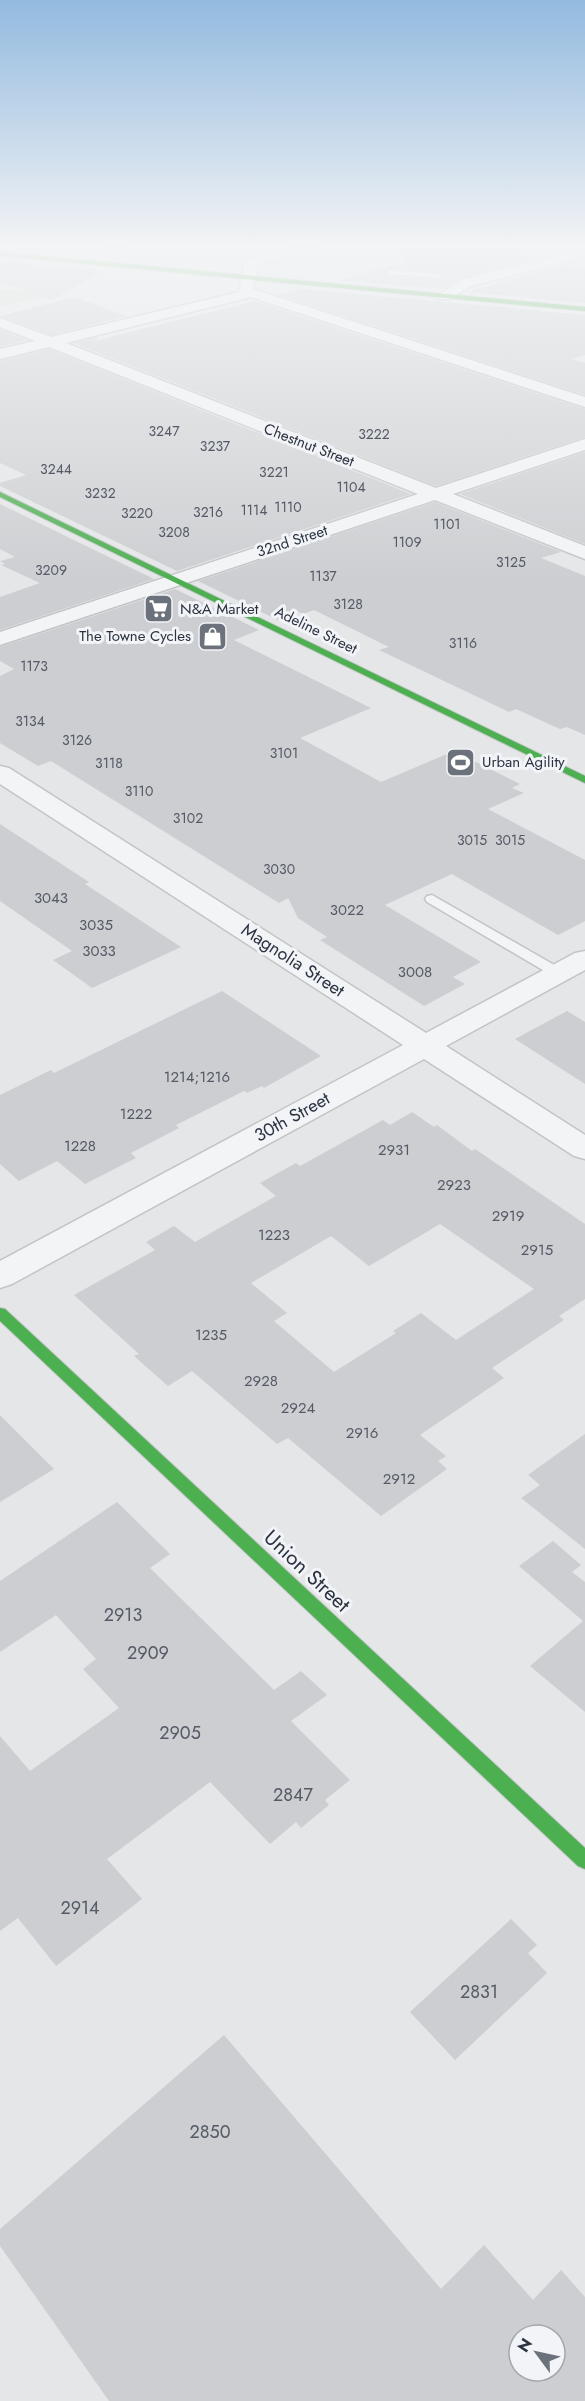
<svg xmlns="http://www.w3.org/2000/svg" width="585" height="2401" font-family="Jost,sans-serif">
  <rect width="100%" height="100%" fill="#e4e6e8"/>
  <path fill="#d5dcd4" d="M0 289 56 294 0 307Z"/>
  <path fill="#ccced1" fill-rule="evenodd" d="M402 247H493L540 258 460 278 443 289 338 280 404 263ZM389 268 439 272 445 277 439 280 384 276Z
    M0 261 103 271 52 300 0 282Z
    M566 264 585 269V303L466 292Z
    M302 289 585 315V355L571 359 585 363V395L278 295Z
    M74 297 127 316 51 335 0 316Z
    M255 301 585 409V437L436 486 73 343 99 337 94 341Z
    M0 329 27 340 0 347Z
    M49 349 411 494 177 571 0 486V483L26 475 0 463V361Z
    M585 452V544L460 494Z
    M435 502 561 552 541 558 585 576V735L567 727 560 729 516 709 509 712 379 650 389 647 314 610 303 614 296 611 292 618 282 622 198 581Z
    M0 504 154 579 0 630V597L40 583 1 565 5 564 0 561 15 557 0 549Z
    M175 589 259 630 234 640 371 708 300 738 381 782 454 751 520 784 512 788 524 793 488 809 585 860V921L558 935 452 874 385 905 481 962 453 977 465 984 424 1006 320 940 327 937 298 918 288 898 279 903 51 761 38 766 0 743V676L14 669 0 661V647Z
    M0 824 89 882 85 884 181 947 92 988 53 960 72 951 0 901Z
    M222 991 321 1056 264 1088 262 1086 247 1093 244 1091 176 1125 179 1128 131 1153 136 1158 85 1184 57 1161 19 1181 0 1164V1095L51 1070 54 1073Z
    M567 1011 585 1022V1084L515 1039Z
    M412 1112 434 1127 437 1125 472 1151 475 1149 585 1224V1299L559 1316 564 1320 492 1368 504 1378 420 1435 446 1456 438 1461 447 1469 381 1516 288 1438 277 1444 192 1371 168 1386 134 1356 139 1354 74 1295 155 1250 146 1242 174 1226 195 1242 276 1196 260 1183 296 1163 300 1166 383 1120 390 1125ZM440 1224 534 1289 456 1340 421 1313 393 1331 396 1333 334 1372 274 1321 287 1313 251 1283 331 1236 369 1266Z
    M0 1415 54 1469 0 1502Z
    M585 1434V1549L521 1498 540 1485 528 1475Z
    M117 1502 170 1554 150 1568 274 1690 301 1671 327 1695 291 1721 350 1780 325 1800 329 1805 301 1828 296 1822 270 1844 210 1782 107 1859 142 1899 56 1966 18 1918 0 1931V1736L30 1771 119 1708 83 1669 96 1659 56 1615 0 1652V1581Z
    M553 1541 581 1565 572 1572 585 1582V1712L530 1666 583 1621 519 1566Z
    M511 1919 537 1945 528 1953 547 1973 455 2060 410 2012Z
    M224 2035 441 2289 484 2245 533 2300 561 2270 585 2297V2401H109L0 2246V2229ZM519 2335H555V2371H519Z"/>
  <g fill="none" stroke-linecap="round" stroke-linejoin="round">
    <defs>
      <path id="lane" d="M109 247H124L125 248 121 250Z
        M169 252 208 255 212 257 208 259 172 256Z
        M389 270 439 274 443 276 439 278 386 274Z
        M432 895 563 970 566 973 558 978 553 976 427 902 425 899 427 896Z"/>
      <path id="street" d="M296 247H320L258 265 253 289 585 397V407L251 297 66 343 436 488 585 439V450L453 494 585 546V559L435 500 0 645V632L418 494 49 347 0 359V349L35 341 0 327V318L51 337 239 292 245 261Z
        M585 249V257L471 286 449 299H439L437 296 461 280Z
        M0 766 9 768 426 1033 575 953 585 951V970L446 1046 585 1135V1159L574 1156 424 1059 12 1284 0 1288V1261L403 1045 0 784Z"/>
      <path id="fast" d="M0 252 585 307V311L0 256Z
        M0 492 585 776V783L0 497Z
        M0 1308 5 1309 585 1848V1869L578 1866 0 1321Z"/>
    </defs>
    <use href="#lane" stroke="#c2c4c6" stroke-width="3"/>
    <use href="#street" stroke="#c2c4c6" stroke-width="3"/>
    <use href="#fast" stroke="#c2c4c6" stroke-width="2"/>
    <use href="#lane" fill="#f3f4f5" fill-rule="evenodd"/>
    <use href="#street" fill="#f3f4f5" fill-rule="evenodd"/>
    <use href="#fast" fill="#4caf50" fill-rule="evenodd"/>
  </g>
  <linearGradient id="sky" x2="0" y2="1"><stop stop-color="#93badf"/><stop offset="0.42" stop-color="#f3f4f5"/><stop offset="1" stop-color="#f3f4f5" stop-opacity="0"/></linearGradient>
  <rect width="585" height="583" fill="url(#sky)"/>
  <defs>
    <symbol id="supermarket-square" viewBox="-11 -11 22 22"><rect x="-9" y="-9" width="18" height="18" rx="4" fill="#6c727b" stroke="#f2f4f7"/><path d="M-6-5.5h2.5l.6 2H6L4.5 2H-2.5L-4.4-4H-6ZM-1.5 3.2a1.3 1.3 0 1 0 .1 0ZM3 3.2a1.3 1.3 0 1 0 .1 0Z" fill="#fff"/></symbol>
    <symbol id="shop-square" viewBox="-11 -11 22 22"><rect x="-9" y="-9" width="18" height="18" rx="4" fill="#6c727b" stroke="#f2f4f7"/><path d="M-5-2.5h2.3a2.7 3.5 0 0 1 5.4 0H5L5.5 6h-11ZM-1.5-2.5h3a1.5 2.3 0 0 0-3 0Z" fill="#fff"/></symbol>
    <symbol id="stadium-square" viewBox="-11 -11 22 22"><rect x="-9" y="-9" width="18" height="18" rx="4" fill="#6c727b" stroke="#f2f4f7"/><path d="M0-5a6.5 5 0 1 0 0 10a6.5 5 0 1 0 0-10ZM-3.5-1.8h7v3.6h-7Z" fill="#fff"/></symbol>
  </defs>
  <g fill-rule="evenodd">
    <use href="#supermarket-square" x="142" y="592" width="33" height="33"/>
    <use href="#shop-square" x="196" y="620" width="33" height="33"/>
    <use href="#stadium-square" x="444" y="746" width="33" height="33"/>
  </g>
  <g text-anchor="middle" stroke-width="6" stroke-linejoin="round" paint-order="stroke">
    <g font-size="14" fill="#545a66">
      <text x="164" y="436">3247</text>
      <text x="374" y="439">3222</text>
      <text x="215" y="451">3237</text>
      <text x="56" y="474">3244</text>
      <text x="274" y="477">3221</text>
      <text x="351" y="492">1104</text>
      <text x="100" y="498">3232</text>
      <text x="288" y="512">1110</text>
      <text x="254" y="515">1114</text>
      <text x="208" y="517">3216</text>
      <text x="137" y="518">3220</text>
      <text x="447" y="529">1101</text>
      <text x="174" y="537">3208</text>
      <text x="407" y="547">1109</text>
      <text x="511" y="567">3125</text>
      <text x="51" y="575">3209</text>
      <text x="323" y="581">1137</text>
      <text x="348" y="609">3128</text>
      <text x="463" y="648">3116</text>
      <text x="34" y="671">1173</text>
      <text x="30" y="726">3134</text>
      <text x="77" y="745">3126</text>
      <text x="284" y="758">3101</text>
      <text x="109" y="768">3118</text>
      <text x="139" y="796">3110</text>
      <text x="188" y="823">3102</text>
      <text x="472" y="845">3015</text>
      <text x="510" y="845">3015</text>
      <text x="279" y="874">3030</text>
    </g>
    <g font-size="15" fill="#2b3341" stroke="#f2f4f7">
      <text transform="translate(309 445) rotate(21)" y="5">Chestnut Street</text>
      <text transform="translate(292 541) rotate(-18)" y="5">32nd Street</text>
      <text transform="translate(316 630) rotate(26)" y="5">Adeline Street</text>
    </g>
    <g font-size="15" fill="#2b3341" stroke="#f2f4f7" text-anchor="start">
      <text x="180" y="614">N&amp;A Market</text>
      <text x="191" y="641" text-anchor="end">The Towne Cycles</text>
      <text x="482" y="767">Urban Agility</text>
    </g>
    <g font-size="15" fill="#545a66">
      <text x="51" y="903">3043</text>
      <text x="347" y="915">3022</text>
      <text x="96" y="930">3035</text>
      <text x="99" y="956">3033</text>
      <text x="415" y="977">3008</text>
      <text x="197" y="1082">1214;1216</text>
      <text x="136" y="1119">1222</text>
      <text x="80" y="1151">1228</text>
      <text x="394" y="1155">2931</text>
      <text x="454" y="1190">2923</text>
      <text x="508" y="1221">2919</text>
      <text x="274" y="1240">1223</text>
      <text x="537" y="1255">2915</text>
      <text x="211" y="1340">1235</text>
      <text x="261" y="1386">2928</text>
      <text x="298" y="1413">2924</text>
      <text x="362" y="1438">2916</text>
      <text x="399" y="1484">2912</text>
    </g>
    <g font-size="18" fill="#2b3341" stroke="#f2f4f7">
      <text transform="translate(293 960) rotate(33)" y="6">Magnolia Street</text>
      <text transform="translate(292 1117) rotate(-29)" y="6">30th Street</text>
    </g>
    <g font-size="18" fill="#545a66">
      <text x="123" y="1621">2913</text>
      <text x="148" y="1659">2909</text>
      <text x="180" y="1739">2905</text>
      <text x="293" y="1801">2847</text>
      <text x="80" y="1914">2914</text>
      <text x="479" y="1998">2831</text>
      <text x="210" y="2138">2850</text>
    </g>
    <g font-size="21" fill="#2b3341" stroke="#f2f4f7">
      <text transform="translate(307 1571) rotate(43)" y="7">Union Street</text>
    </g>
  </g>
  <g transform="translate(537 2353) rotate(303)"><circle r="28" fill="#f2f4f7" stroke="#a2a7ae" stroke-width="1.5"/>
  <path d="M0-4.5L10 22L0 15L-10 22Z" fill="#6c727b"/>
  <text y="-9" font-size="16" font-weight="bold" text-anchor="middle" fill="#2b3341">N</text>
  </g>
</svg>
